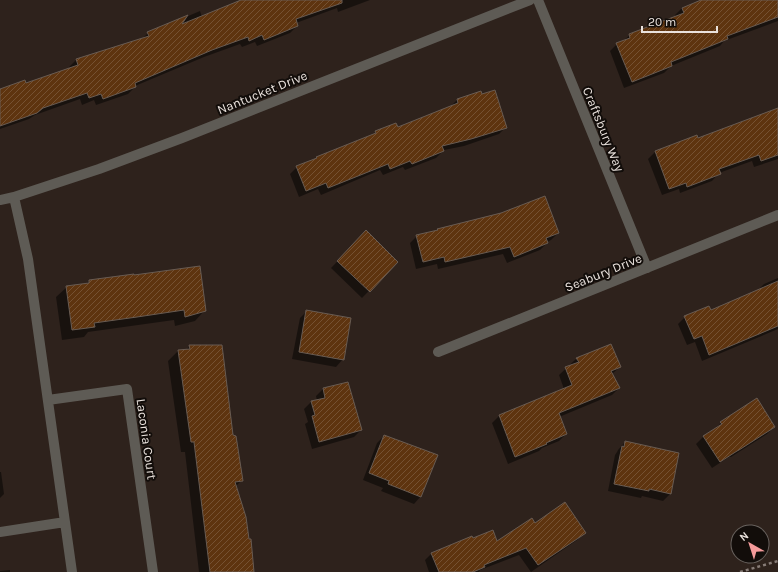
<svg xmlns="http://www.w3.org/2000/svg" width="778" height="572" font-family="Karla,sans-serif">
  <defs>
    <pattern id="building-hatch" width="6" height="6" patternUnits="userSpaceOnUse"><rect width="6" height="6" fill="#5e340f"/><path d="M-1 1l2-2M0 6l6-6M5 7l2-2" fill="none" stroke="#755132"/></pattern>
  </defs>
  <rect width="100%" height="100%" fill="#2e221c"/>
  <path fill="#0007" d="M245 0H370L338 12 337 8 296 23 297 26 290 33 257 46 255 42 242 47 240 44 204 57 135 86V87L128 94 96 105 94 100 82 105 80 99 35 115 29 119 0 129V90L26 85 70 69 69 67 76 60 141 40 148 33 200 11 202 17Z
    M703 0H778V21L724 41 720 46 671 66 664 73 624 88 610 51 617 44 623 41 630 35 676 17 675 15 682 8Z
    M480 92 506 127 499 134 464 146 444 150 436 158 405 170 403 167 383 175 380 170 321 195 318 189 299 197 290 174 297 167 315 160 317 158 373 135 376 132 397 128 450 107 457 100Z
    M778 109V159L754 167 752 161 719 173 712 181 680 193 679 189 662 195 648 159 655 152 697 136 698 139Z
    M438 229 558 233 551 240 547 242V243L540 250 507 263 503 254 438 269 437 264 416 269 410 243 417 236 435 232Z
    M366 232 397 262 362 298 331 268Z
    M778 278V329L702 361 695 342 687 345 678 324 685 317 710 311 757 291 764 284Z
    M89 281 205 310 195 321 175 326 174 320 88 332 84 337 62 340 56 297 67 287 86 284Z
    M307 311 343 359 336 367 292 359 300 318Z
    M190 346 232 436 242 480 235 487 253 572H199L185 452H181L168 361 178 351 186 350Z
    M577 358 620 367 612 374 619 388 612 395 559 417 566 434 559 441 542 448 539 451 508 464 492 423 499 416 564 389 559 375Z
    M323 389 361 430 354 437 312 449 305 424 308 422 304 409 311 402 317 401 316 396Z
    M721 423 774 427 767 434 731 457H729L712 468 696 444 703 437 714 430Z
    M384 436 421 496 414 504 381 491 383 488 363 480 377 443Z
    M625 442 670 494 663 501 642 496 641 498 608 491 615 455 617 452 618 450Z
    M0 472H1L4 494 0 498Z
    M584 533 577 540 531 572 519 555 480 570 479 572H429L425 560 432 553 473 539 496 543Z
    M10 570V572H0V571Z"/>
  <path fill="url(#building-hatch)" stroke="#685b52" d="M241 0H342V3L296 19 298 26 264 40 262 35 249 41 248 37 212 50 135 83 136 87 103 99 101 94 89 98 87 93 43 108 37 113 0 126V89L25 80 26 83 78 65 76 59 149 36 147 32 188 15 182 24Z
    M701 0H778V17L727 36 728 39 671 62 672 66 632 82 616 43 630 38 629 34 684 13 682 8Z
    M495 90 507 128 471 139 442 146 444 151 412 164 410 161 390 169 388 164 328 188 326 183 306 191 296 166 317 158 316 157 376 133 375 131 396 123 398 127 458 103 457 99 481 91 482 94Z
    M778 108V155L761 161 759 155 719 169 721 174 687 187 686 183 669 189 655 151 697 135 698 138Z
    M545 196 559 233 546 238 548 243 514 257 510 247 445 262 444 257 423 262 416 235 438 230 437 229 501 213Z
    M366 230 398 262 370 292 337 261Z
    M200 266 206 311 185 317 184 310 137 317 94 323 95 327 72 330 66 286 89 283V280L134 274V275Z
    M778 281V326L709 355 702 336 694 339 684 316 709 306 711 310Z
    M306 310 351 318 344 360 299 352Z
    M611 344 621 367 611 371 620 388 559 413 567 434 546 443 547 444 515 457 499 415 572 385 565 367 579 362 576 358Z
    M189 345H222L233 435 236 436 243 481 235 482 246 517 249 539H251L254 572H210L194 442H191L178 350 190 349Z
    M348 382 362 430 319 442 312 416 315 415 311 401 325 398 323 388Z
    M757 398 775 427 739 450 737 451 720 462 703 436 722 424 720 422Z
    M384 435 438 455 421 497 388 484 389 481 369 473Z
    M625 441 679 453 671 494 649 489V491L614 484 622 446 624 447Z
    M565 502 586 533 538 565 526 548 484 565 485 567 473 572H439L431 553 472 536 473 538 493 530 497 541 532 518 535 523Z"/>
  <g fill="none" stroke-linecap="round" stroke-linejoin="round">
    <path stroke="#877c77" stroke-width="2.5" stroke-dasharray="3 3" stroke-linecap="butt" d="M740 572 778 561"/>
    <path stroke="#5e5b55" stroke-width="10" d="M538 0 647 268
      M14 197 28 259 72 572
      M0 200 14 197 99 169 182 138 530 0
      M438 352 778 215
      M48 400 127 389 153 572
      M0 532 65 522"/>
  </g>
  <g text-anchor="middle" stroke-width="4" stroke-linejoin="round" paint-order="stroke">
    <g font-size="13" fill="#eae2dd" stroke="#120d0a">
      <text transform="translate(262 92) rotate(-22)" y="5">Nantucket Drive</text>
      <text transform="translate(604 129) rotate(68)" y="5">Craftsbury Way</text>
      <text transform="translate(603 272) rotate(-22)" y="5">Seabury Drive</text>
      <text transform="translate(147 439) rotate(82)" y="5">Laconia Court</text>
    </g>
  </g>
  <g transform="translate(750 544) rotate(321)"><circle r="19" fill="#120d0a" stroke="#68625e"/>
  <path d="M0-3L7 15L0 10L-7 15Z" fill="#f59b9b"/>
  <text y="-6" font-size="11" font-weight="bold" text-anchor="middle" fill="#eae2dd">N</text>
  </g>
  <path d="M642 26v6h75v-6" fill="none" stroke="#eae2dd" stroke-width="2"/>
  <text x="648" y="26" font-size="12" fill="#eae2dd" stroke="#120d0a" stroke-width="3" paint-order="stroke">20 m</text>
</svg>
